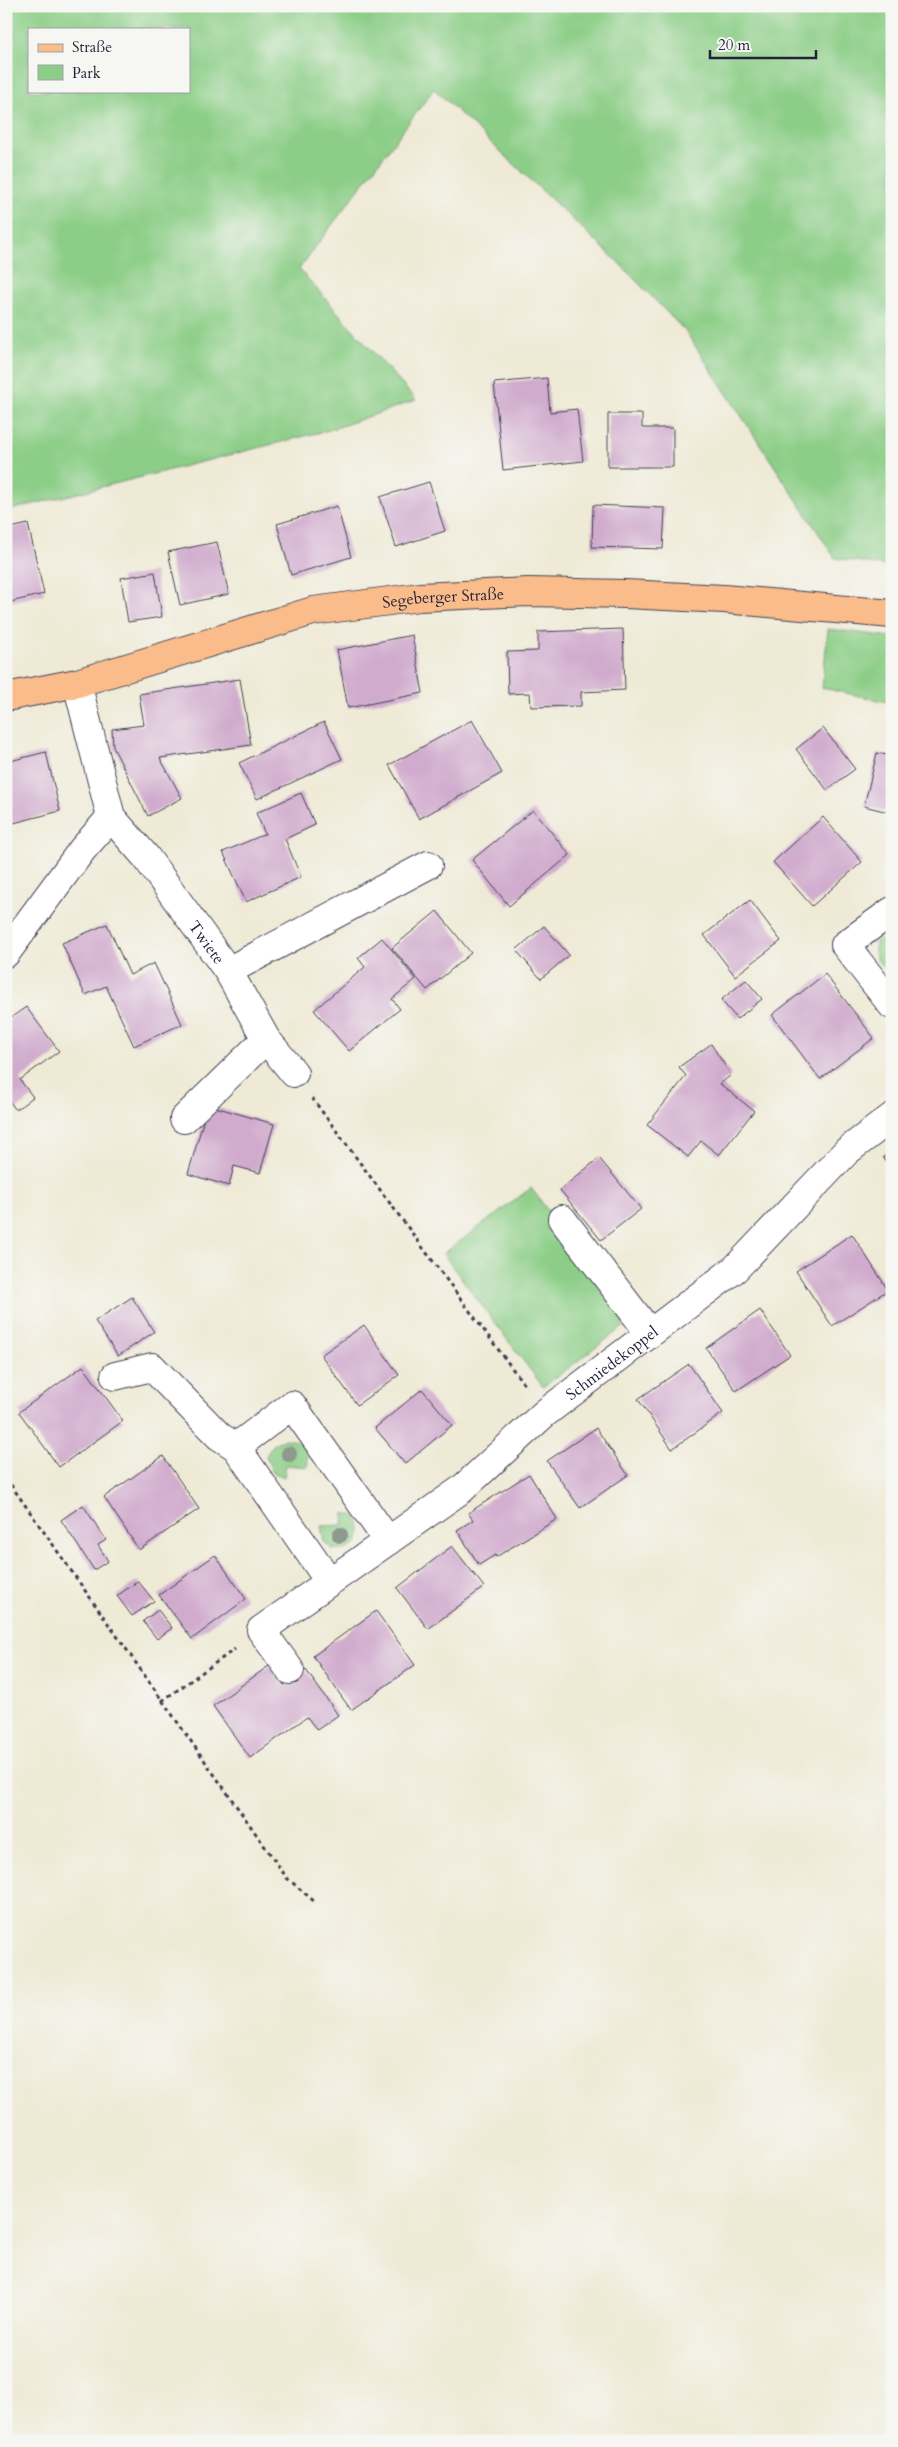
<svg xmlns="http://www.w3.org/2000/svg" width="898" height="2447" font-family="Cardo,serif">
  <rect width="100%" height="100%" fill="#f6f6f2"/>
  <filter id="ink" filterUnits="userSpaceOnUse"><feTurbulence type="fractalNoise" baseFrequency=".02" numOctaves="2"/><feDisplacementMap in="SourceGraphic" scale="10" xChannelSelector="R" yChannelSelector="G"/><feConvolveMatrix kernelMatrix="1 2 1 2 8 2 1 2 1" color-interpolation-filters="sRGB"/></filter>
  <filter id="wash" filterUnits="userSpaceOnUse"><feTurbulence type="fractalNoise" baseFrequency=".0096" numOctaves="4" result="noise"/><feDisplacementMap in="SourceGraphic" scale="20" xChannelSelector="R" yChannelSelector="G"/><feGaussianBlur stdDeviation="1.12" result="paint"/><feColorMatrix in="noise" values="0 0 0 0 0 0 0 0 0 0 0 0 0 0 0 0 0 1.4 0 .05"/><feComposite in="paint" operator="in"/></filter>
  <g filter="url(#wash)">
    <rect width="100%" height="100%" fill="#efead6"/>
    <path fill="#8cce87" stroke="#577861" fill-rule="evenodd" d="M6 6H892V567L835 558 686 332 618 262 434 89 299 269 416 400 333 429 6 511ZM29 29H189V91H29Z
      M828 629 892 637V703L822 688Z
      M892 935V971C877 966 873 955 876 941L884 936Z
      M531 1188 631 1321 543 1387 443 1254Z
      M285 1439C305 1440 307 1448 308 1467L286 1465 284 1477 272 1472 266 1456 273 1444Z
      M344 1513 356 1516C362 1527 361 1534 356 1545L345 1550 332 1549 324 1542 321 1526 343 1525Z"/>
    <g id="blocks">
      <path fill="#d0abcd" d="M547 378 550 412 577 409 583 461 503 470 494 383Z
        M608 414H642V428H673V467H608Z
        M429 482 445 531 396 547 380 497Z
        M593 505 665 508 663 549 592 547Z
        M337 506 351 557 291 575 277 524Z
        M28 524 44 594 6 603V529Z
        M217 542 229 594 180 605 168 552Z
        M155 572 162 617 128 622 121 578Z
        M623 629 625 690 581 692V706L531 707 530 693 508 694 507 652 538 651V632Z
        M412 635 423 693 348 708 337 650Z
        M240 679 251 745 160 758 182 798 148 816 113 747 112 729 144 725 139 694Z
        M472 720 502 773 419 819 389 765Z
        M324 722 342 759 257 799 239 763Z
        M823 728 855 769 827 790 796 749Z
        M46 752 60 811 6 825V762Z
        M877 753 892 756V813L864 806Z
        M301 793 315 825 285 839 301 877 246 902 223 852 265 834 256 813Z
        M533 810 570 855 509 906 472 860Z
        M823 817 862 862 812 906 773 862Z
        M750 900 781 941 735 976 704 935Z
        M437 911 471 953 427 990 392 948Z
        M107 924 130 975 154 963 182 1024 134 1046 106 986 85 995 62 943Z
        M544 926 569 955 541 979 516 950Z
        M382 938 416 979 392 999 400 1009 349 1051 314 1010 365 967 358 958Z
        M825 974 874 1038 820 1079 772 1015Z
        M746 980 762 999 737 1019 721 1000Z
        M26 1007 59 1051 20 1080 33 1097 16 1110 6 1097V1076L13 1070 6 1061V1021Z
        M711 1044 731 1075 720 1084 754 1111 719 1155 701 1141 688 1157 647 1125 686 1076 679 1067Z
        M208 1105 274 1124 260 1173 234 1166 229 1186 188 1174Z
        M892 1151V1170L883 1157Z
        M599 1158 641 1209 601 1240 560 1190Z
        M852 1234 888 1290 832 1326 796 1271Z
        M132 1297 154 1332 118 1356 95 1321Z
        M760 1310 790 1355 736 1391 706 1348Z
        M364 1325 399 1375 357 1405 321 1355Z
        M689 1364 723 1413 672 1449 638 1399Z
        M83 1366 123 1421 59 1467 19 1412Z
        M422 1389 452 1425 405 1464 375 1428Z
        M596 1428 628 1475 580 1508 547 1461Z
        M163 1456 199 1509 139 1550 104 1497Z
        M529 1474 557 1519 496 1557 495 1555 479 1565 457 1530 473 1520 468 1513Z
        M83 1505 106 1540 98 1545 108 1561 94 1570 61 1520Z
        M452 1546 484 1587 428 1629 397 1588Z
        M215 1555 246 1599 192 1639 159 1595Z
        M138 1581 154 1601 132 1616 117 1596Z
        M158 1610 172 1628 157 1639 143 1621Z
        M376 1611 415 1665 351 1710 313 1656Z
        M270 1665 284 1685 306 1670 338 1715 317 1730 307 1717 250 1758 213 1706Z"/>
    </g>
  </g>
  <g filter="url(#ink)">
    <use href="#blocks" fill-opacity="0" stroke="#414052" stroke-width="1"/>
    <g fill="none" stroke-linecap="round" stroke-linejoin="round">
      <defs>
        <g id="minor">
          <path id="s1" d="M77 683 111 817 146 857 228 971 266 1039 294 1073"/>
          <path d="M892 911 845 945 892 1005"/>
          <path d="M6 953 82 850 111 817"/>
          <path d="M228 971 428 865"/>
          <path d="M184 1119 266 1039"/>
          <path d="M562 1219 649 1332"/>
          <path d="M115 1376 152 1367 219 1436 236 1447"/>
          <path d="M329 1581 236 1447 292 1405 388 1541"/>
          <path id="s2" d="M290 1670 261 1630 462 1489 545 1413 735 1269 847 1151 892 1117"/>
        </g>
        <g id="major">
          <path id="s3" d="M6 697 77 683 313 611 420 597 528 592 626 594 724 599 892 614"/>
        </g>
      </defs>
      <use href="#minor" stroke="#414052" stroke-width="30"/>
      <use href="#major" stroke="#414052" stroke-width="30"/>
      <path stroke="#414052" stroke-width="3" stroke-dasharray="4 4" stroke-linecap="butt" d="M312 1098 526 1387
        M6 1478 287 1878 315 1902
        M162 1701 235 1649"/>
      <use href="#minor" stroke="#fff" stroke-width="28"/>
      <use href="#major" stroke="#f9bc8a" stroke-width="28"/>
    </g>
    <g fill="#90998d">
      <circle cx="289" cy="1454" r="8"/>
      <circle cx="340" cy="1535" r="8"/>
    </g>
  </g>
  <g text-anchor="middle" stroke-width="5" stroke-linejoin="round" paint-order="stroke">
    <g font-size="16" fill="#22223b" stroke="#f6f6f2">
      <text dy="6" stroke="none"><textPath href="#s3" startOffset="450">Segeberger Straße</textPath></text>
      <text dy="6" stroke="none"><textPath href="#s1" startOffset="296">Twiete</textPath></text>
      <text dy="6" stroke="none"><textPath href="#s2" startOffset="491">Schmiedekoppel</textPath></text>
    </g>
  </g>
  <rect width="898" height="2447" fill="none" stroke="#f6f6f2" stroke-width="25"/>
  <rect x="28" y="28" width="162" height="65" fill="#f6f6f2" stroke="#a1a1a9"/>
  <rect x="38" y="44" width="25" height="8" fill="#f9bc8a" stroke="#a1a1a9"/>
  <text x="72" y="52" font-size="15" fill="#22223b">Straße</text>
  <rect x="38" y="65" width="25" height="15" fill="#8cce87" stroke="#a1a1a9"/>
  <text x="72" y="78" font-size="15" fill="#22223b">Park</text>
  <path d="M710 50v8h106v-8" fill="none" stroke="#22223b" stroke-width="2.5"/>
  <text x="718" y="50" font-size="15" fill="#22223b" stroke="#f6f6f2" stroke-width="4" paint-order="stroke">20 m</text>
</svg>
